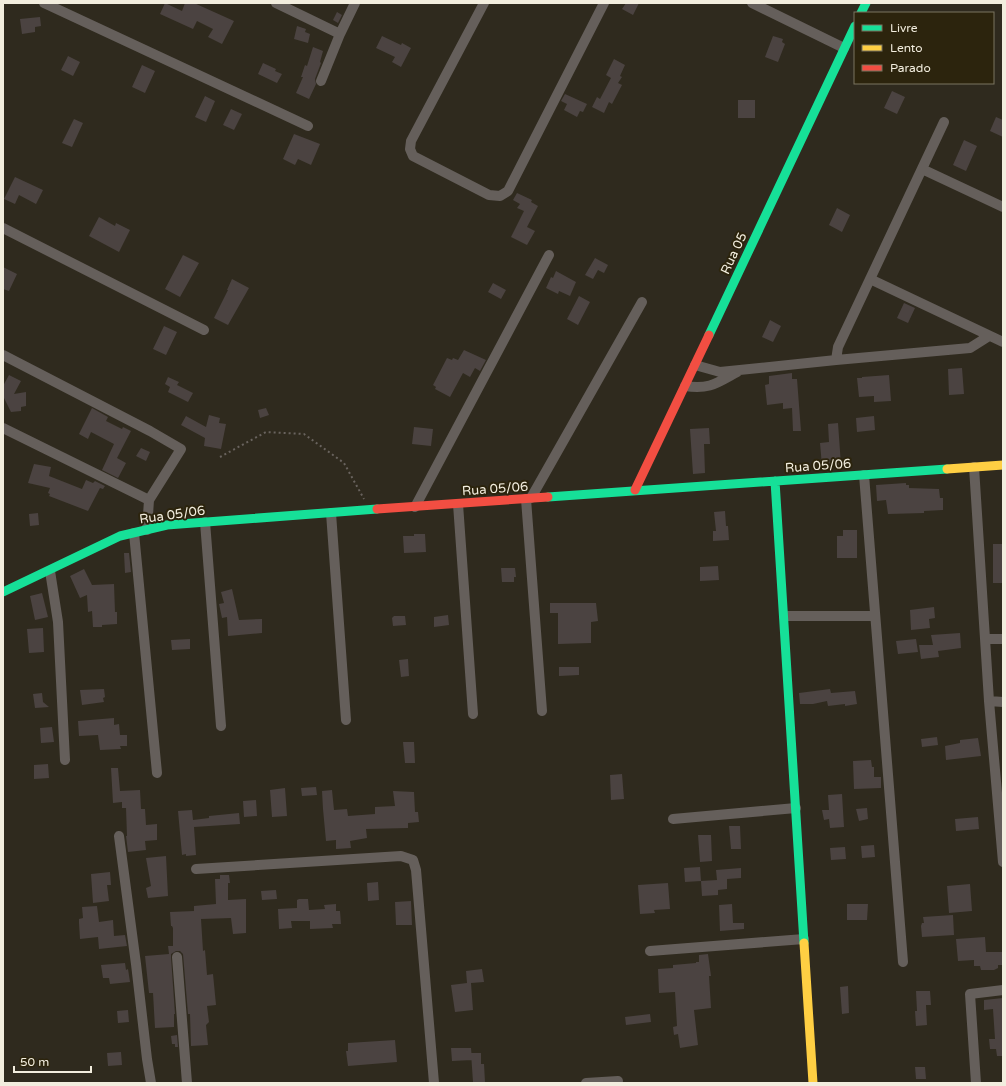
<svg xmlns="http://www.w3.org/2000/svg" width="1006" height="1086" font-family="'Varela Round',sans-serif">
  <rect width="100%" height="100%" fill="#2f2a1e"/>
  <path fill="#4b4341" d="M165 3 182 11 185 3H194L234 21 222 44 208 37 213 29 197 21 193 29 160 14Z
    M626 3H639L633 15 622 9Z
    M337 12 342 15 338 23 333 20Z
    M40 17 41 26 35 27V32L22 34 20 19Z
    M297 26 306 29 305 32 310 34 308 43 294 39Z
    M382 36 401 45 402 43 411 48 401 67 392 62 395 57 376 48Z
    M773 36 783 39 782 42 785 44 778 62 765 57Z
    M313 47 323 51 320 62 321 63 315 79 316 84 309 99 296 93 303 77H301L305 65 307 66Z
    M68 56 80 62 73 76 61 70Z
    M614 59 625 65 620 76 622 77 618 83 622 85 612 104 609 102 604 113 592 107 597 97 600 99 611 78 606 75Z
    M263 63 276 69 275 71 282 74 277 83 258 74Z
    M142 65 155 71 145 93 132 87Z
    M892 91 905 97 897 114 884 108Z
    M565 94 587 104 583 112 580 111 577 117 564 110 567 104 561 101Z
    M205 96 215 101 206 122 195 117Z
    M738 100H755V118H738Z
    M231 109 242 114 234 130 223 125Z
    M996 117 1003 120V137L990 131Z
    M74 119 83 123 72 147 62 143Z
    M294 134 320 144 311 165 298 159 295 165 283 159Z
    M964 140 977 146 966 171 953 165Z
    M15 177 43 190 36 204 19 195 15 204 4 199Z
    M517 193 532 200 531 202 538 206 527 227 535 231 527 245 511 237 524 211 517 208 520 204 513 200Z
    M837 208 850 215 842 232 829 225Z
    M99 217 115 226 116 223 130 230 119 252 89 236Z
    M183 255 199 263 180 297 165 289Z
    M595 258 608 265 604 273 598 270 593 279 585 275Z
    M3 267 17 274 9 291 3 289Z
    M556 271 576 282 570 296 559 291 558 294 546 288 551 277 553 278Z
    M232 279 249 288 228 325 214 318 228 290H227Z
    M493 283 506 290 501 299 488 292Z
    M579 296 590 302 578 325 567 319Z
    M904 303 915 308 908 323 897 318Z
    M770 320 781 326 773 342 762 337Z
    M164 326 177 332 166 355 153 349Z
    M464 350 486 360 480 371 475 368 470 377 463 373 450 397 435 389 436 387 433 385 447 358 452 360 453 358 458 360Z
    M962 368 964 394 949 395 948 369Z
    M792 373V379H797L801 431H793L792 408 783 409V403L767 405 765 385 769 384V376Z
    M9 375 21 381 14 394 26 392V406L21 407V411L11 412 3 396V386Z
    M889 375 891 401 874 402V396L859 397 857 378H862V377Z
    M168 377 179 382 177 385 193 393 188 402 168 392 170 387 165 384Z
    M92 408 108 417 106 421 122 429 123 427 131 431 117 458 126 463 118 478 102 470 114 444 91 432 88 439 79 434Z
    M266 408 269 415 260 418 258 410Z
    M209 415 220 418 219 423 226 424 221 449 204 446 205 438 181 425 186 416 206 427Z
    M874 416 875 430 857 432 856 418Z
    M838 423 841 465 822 466 820 443 829 442 828 424Z
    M414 427 433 429 431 446 412 444Z
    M709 428 710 444H704L705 473 693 474 690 429Z
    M141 448 150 452 146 461 136 456Z
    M34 464 51 467 49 476 82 489 86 480 93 483 95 481 105 486 103 489 100 488 88 511 49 496 50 494 48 493 50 488 28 483Z
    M906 483V485H909V488L939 489 940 498H943V510L924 511V513L888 514 886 500 877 501 876 485Z
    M725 511 726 526H728L729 540 713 541V531H716L714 512Z
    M38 513 39 525 30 526 29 514Z
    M843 530H857V558H837V536H843Z
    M414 534H425L426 552 404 553 403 536H414Z
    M993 544H1003V583H993Z
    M124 553H129L131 572 125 573Z
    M718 566 719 580 700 581V567Z
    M501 568H515L516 577H514V582H502Z
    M84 569 92 585 114 584 115 612H117V624L102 625V627H93L92 611 88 612 87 595 80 598 70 576Z
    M232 589 239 620 262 619V633L228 636 227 617 222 618 219 604 224 603 221 592Z
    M42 593 48 617 35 620 30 596Z
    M550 603H596L598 621 591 622V643L558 644V613H550Z
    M934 607 935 618 929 619 930 628 911 630 910 610Z
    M448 615 449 625 434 627V617Z
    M394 616H405L406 625 393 626 392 618Z
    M43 628 44 652 29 653 27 629Z
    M960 633 961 648 938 651 939 657 921 659 919 645H933L931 635Z
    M190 639V649L172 650 171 640Z
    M916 639 918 652 898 654 896 641Z
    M408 659 409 676 401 677 399 660Z
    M559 667H579V675L559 676Z
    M104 689 105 697 103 698 104 702 82 705 80 690Z
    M830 689 831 693 855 691 857 704 845 706V704L828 706 827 701 813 704H800L799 693Z
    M42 693 43 702 49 707 35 708 33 694Z
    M114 718V725L119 724 120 735H127V746H120L121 749 100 750 98 735 79 736 78 721Z
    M52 727 54 742 41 743 40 728Z
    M937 737 938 745 922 747 921 739Z
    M978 738 981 756 946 760 945 746 960 743V740Z
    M403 742H414L415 763H405Z
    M871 760 872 767H874V777H881V788L854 789 853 761Z
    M48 764 49 778 34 779V765Z
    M111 768H118L120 791 140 790 141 809H145L146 825 157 824V840L145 841 146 850 128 852 126 836H127L126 808H122V802L113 803Z
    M622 774 624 799 611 800 610 775Z
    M316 787 317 795 302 796 301 788Z
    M285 788 287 816 272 817 270 790Z
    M332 790 334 810 347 809 348 816 375 814V807L395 806 393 791 414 792 415 812H418L419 822 408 823V828L366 829 367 838 350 841 351 848 336 849V840L326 841 323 809 322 791Z
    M842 794 844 827 830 828 829 819 824 820 822 810H829L828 795Z
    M256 800 257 816 244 817 243 801Z
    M867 808 868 819 859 821 856 809Z
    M192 810 193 820 209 818V816L239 813 240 824 194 827 196 855 186 856V854L182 855 178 811Z
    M978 817 979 829 956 831 955 819Z
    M729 826H740L741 849H731Z
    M698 835H711L712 861 700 862Z
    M874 845 875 857 862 858 861 846Z
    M845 847 846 859 831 860 830 848Z
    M166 856 168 896 148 898 146 888 151 886 146 858Z
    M700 867 701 881 685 882 684 868Z
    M741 868V878L727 879V889L718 890V895L702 896 701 881 717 880 716 870Z
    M110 872 111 885H107L109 901 93 903 91 874Z
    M220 875H229L230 883H228V900L246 899V933L233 934 231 918 201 919 203 951 205 950 207 975 213 974 216 1005 207 1006 209 1022 206 1025 208 1045 191 1046 190 1014H188L183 954 180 951H176L171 954V957L175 1014H174V1027L155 1028 153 993H149L145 956 169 954 168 946H173V928L172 926H171L170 912 194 911V906L216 904 215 879H220Z
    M378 882 379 900 368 901 367 883Z
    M668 883 670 909 654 910 655 913 640 914 638 885Z
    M970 884 972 911 949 913 947 886Z
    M276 890 277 899 262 900 261 891Z
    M299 899H308L309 910 325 909 324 905 336 904V911H340L341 924H332L333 928 310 929V921H291L292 928 279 929 278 909 297 908V900Z
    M411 901 412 925H396L395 902Z
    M732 904 733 923H744V929L720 931 719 905Z
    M847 904H868L867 920H847Z
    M97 906 99 922 113 920 114 936 125 935 127 946 99 949 98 937 80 939 79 923V919L83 918 82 907Z
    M953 915 954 935 922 937 921 926 922 923H924L923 917Z
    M985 937 986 952H1002L1003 965H998V968L994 970H981L980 966H974V960L958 961 956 939Z
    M708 954 711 976H709L711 1008 694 1010 698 1045 680 1048 678 1034 674 1035 673 1027 677 1026 675 992 659 993 658 969 673 968V965L696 963V962H699V955Z
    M125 963 126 970 128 969 130 982 110 984 109 978H103L101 965Z
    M482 969 484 982 471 983 473 1010 455 1012 451 985 467 983 466 971Z
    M848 986 849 1013 842 1014 840 987Z
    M916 991H930L931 1005H926L927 1025 916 1026 915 1011H917Z
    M1003 998V1056H997L996 1049H990L989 1039H995L993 1009 984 1010V1000Z
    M128 1010 129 1022 118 1023 117 1011Z
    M650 1014 651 1022 626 1025 625 1017Z
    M177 1035 178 1047H175V1044H172L171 1036Z
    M395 1040 397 1062 348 1066 346 1051H348V1043Z
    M451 1048H471L472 1060 452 1061Z
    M121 1052 122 1065 108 1066 107 1053Z
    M471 1053H481V1064H484L485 1082H473Z
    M915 1067H925L926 1079H916Z"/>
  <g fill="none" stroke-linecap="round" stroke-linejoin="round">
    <path stroke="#69635e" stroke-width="2" stroke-dasharray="2 3" stroke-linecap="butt" d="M220 457 266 432 304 434 344 463 364 499"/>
    <path stroke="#655f5b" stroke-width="10" d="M44 3 308 126
      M276 3 340 34
      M484 3 411 141 410 149 413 156 489 195 500 196 508 191 604 3
      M752 3 844 48
      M321 81 340 34 355 3
      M922 169 1003 207
      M3 228 204 330
      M870 279 1003 342
      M3 355 150 431 181 449 149 500 147 530
      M836 360 838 347 944 122
      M695 365 720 372 836 360 970 348 989 336
      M685 386C709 390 717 383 737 372
      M3 428 149 500
      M974 467 989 701 1003 862
      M864 475 903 962
      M531 498 642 302
      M526 499 542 711
      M458 504 473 714
      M415 507 549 255
      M331 513 346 720
      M205 522 221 726
      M134 533 157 773
      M50 571 58 622 65 760
      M784 616H875
      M985 639H1003
      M989 701 1003 702
      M673 819 796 808
      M119 836 136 964 147 1059 151 1083
      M196 869 401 856 413 860 416 870 434 1083
      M650 951 804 939
      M177 957 187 1083
      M586 1083 618 1081
      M976 1083 970 994 1003 990"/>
    <path stroke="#16e098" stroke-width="9" d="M861 13 866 3
      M709 335 855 26
      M775 481 804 943
      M548 497 947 469
      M3 592 120 536 167 525 377 509"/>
    <path stroke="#ffcf43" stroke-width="9" d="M947 469 1003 465
      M804 943 813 1083"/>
    <path stroke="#f24e42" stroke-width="9" d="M635 490 709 335
      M377 509 548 497"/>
  </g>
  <g text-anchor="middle" stroke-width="4" stroke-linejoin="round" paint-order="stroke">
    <g font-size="13" fill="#f2edde" stroke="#2c240d">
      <text transform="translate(733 253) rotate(-65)" y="5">Rua 05</text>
      <text transform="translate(818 465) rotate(-4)" y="5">Rua 05/06</text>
      <text transform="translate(495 488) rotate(-4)" y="5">Rua 05/06</text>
      <text transform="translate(172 514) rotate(-8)" y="5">Rua 05/06</text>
    </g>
  </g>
  <rect width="1006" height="1086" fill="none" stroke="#f2edde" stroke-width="8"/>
  <rect x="854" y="12" width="140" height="72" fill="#2c240d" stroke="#7b7461"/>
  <rect x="862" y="25" width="20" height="6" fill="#16e098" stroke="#7b7461"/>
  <text x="890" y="32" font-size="12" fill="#f2edde">Livre</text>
  <rect x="862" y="45" width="20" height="6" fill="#ffcf43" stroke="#7b7461"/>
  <text x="890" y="52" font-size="12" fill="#f2edde">Lento</text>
  <rect x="862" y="65" width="20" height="6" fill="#f24e42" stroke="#7b7461"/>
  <text x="890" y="72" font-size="12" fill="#f2edde">Parado</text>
  <path d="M14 1066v6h77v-6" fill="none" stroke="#f2edde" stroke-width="2"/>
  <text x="20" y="1066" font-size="12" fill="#f2edde" stroke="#2c240d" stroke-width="3" paint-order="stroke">50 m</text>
</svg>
